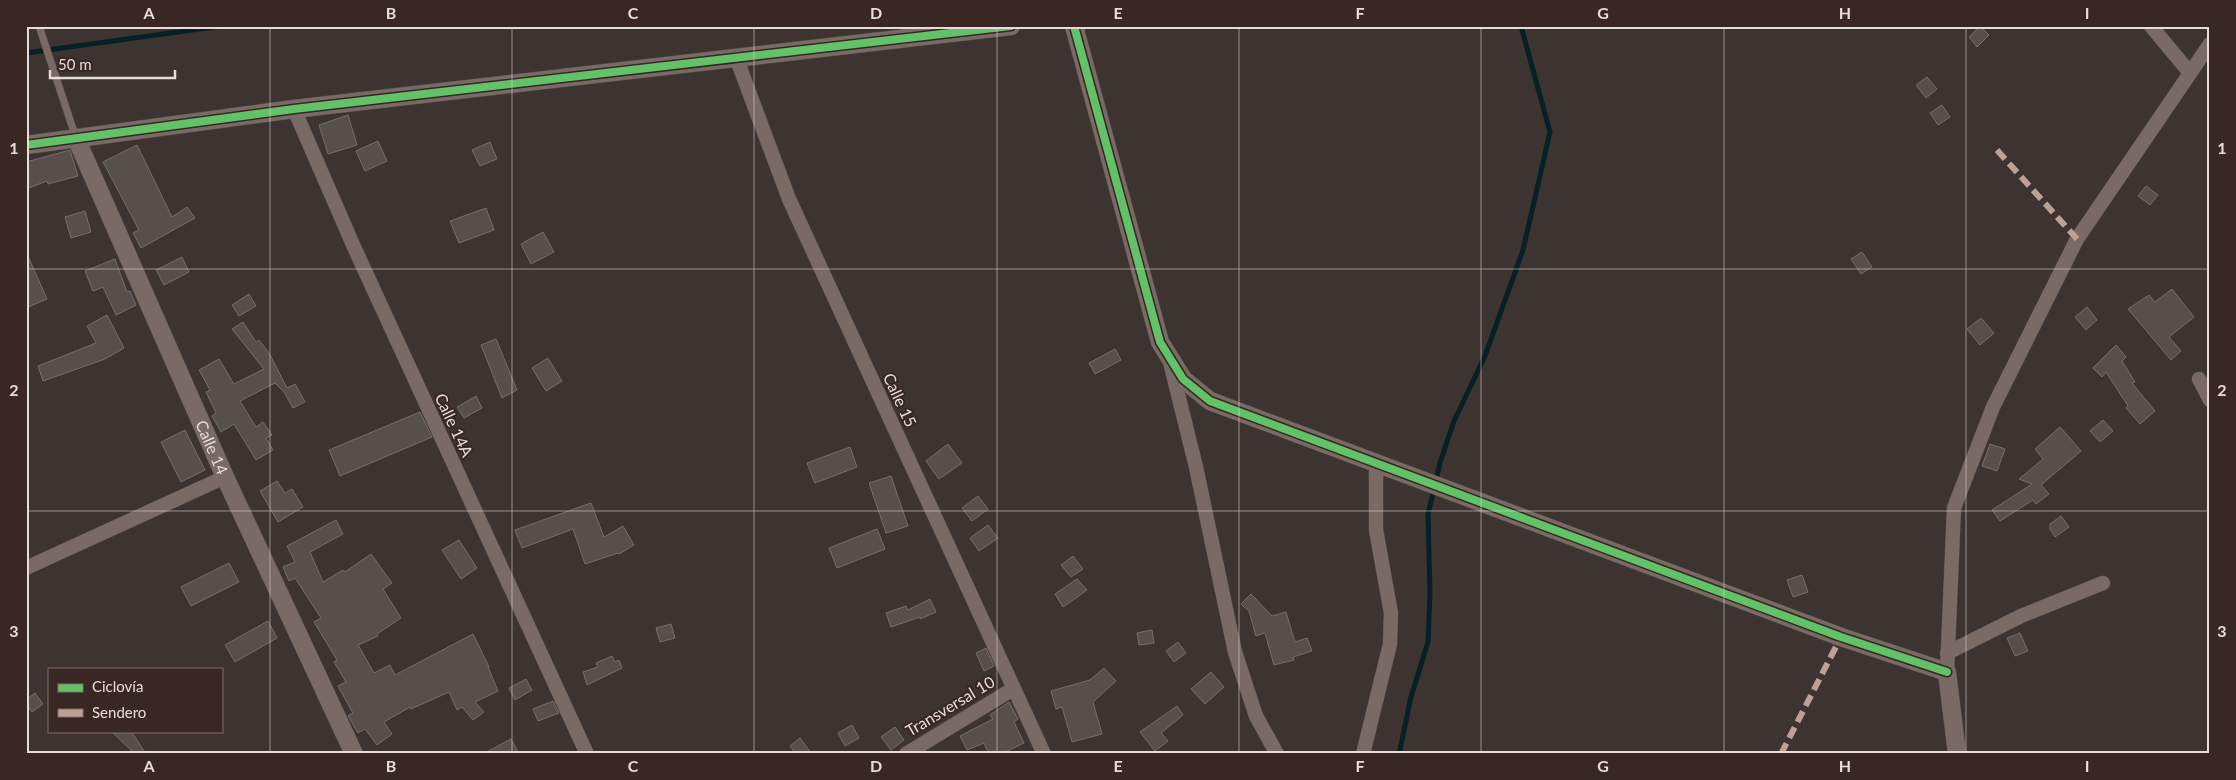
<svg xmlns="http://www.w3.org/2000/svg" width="2236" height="780" font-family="Lato,sans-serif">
  <rect width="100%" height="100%" fill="#3d3431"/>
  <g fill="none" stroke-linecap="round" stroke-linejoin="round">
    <path stroke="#071f26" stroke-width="5" d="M26 53 221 26
      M1399 754 1411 697 1428 642 1430 593 1428 514 1440 463 1454 421 1485 356 1523 250 1550 132 1521 26"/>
  </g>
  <path fill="#574f4c" stroke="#766e6b" d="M1980 26 1989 35 1977 47 1969 37Z
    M1927 77 1937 89 1926 98 1916 85Z
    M1942 105 1950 117 1938 125 1930 113Z
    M348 115 357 145 328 154 319 125Z
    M378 141 387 161 365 171 356 151Z
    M490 142 497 159 480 166 472 150Z
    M137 145 172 217 187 207 195 218 141 248 133 233 139 230 103 162Z
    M70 150 78 176 48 184 47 181 26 189V162Z
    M2146 186 2158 195 2150 205 2138 196Z
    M486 208 494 230 459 243 450 221Z
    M85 211 91 232 71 238 65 217Z
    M543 232 554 252 531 264 521 244Z
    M26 252 47 299 26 308Z
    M1862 252 1872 267 1861 274 1851 259Z
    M182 257 189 272 164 285 156 270Z
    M115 259 127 292 130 291 136 305 116 315 103 287 93 291 85 271Z
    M2172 289 2194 317 2169 337 2181 351 2171 360 2128 309 2149 295 2155 302Z
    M249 294 256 306 239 316 232 305Z
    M2087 307 2097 320 2086 330 2075 317Z
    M107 315 124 348 105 359 43 381 38 366 96 343 87 326Z
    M1981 318 1994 333 1980 345 1967 329Z
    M243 322 256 342 259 340 269 353 287 388 295 384 305 402 293 408 284 392 275 383 240 401 256 427 263 422 272 435 266 438 273 450 256 460 234 424 221 432 212 416 216 413 206 392 210 390 199 370 219 359 234 384 264 369 232 329Z
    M496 339 517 390 502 398 481 345Z
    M2116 345 2126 357 2122 361 2135 382 2132 383 2155 411 2140 424 2126 408 2128 406 2106 372 2102 377 2093 368Z
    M1115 349 1121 360 1095 374 1089 363Z
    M548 358 562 381 546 391 532 368Z
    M476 396 482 408 464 418 457 407Z
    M420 412 432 437 340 476 329 450Z
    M2103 420 2113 431 2100 442 2090 431Z
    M2060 427 2081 451 2041 485 2049 494 2036 504 2033 500 2000 521 1992 510 2032 484 2019 479 2043 459 2035 449Z
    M185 430 205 470 181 482 161 442Z
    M948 444 962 463 939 479 926 461Z
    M1990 444 2005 449 1997 471 1982 466Z
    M850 447 857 467 815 483 807 463Z
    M891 476 908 526 886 533 869 483Z
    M277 481 285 493 292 489 303 507 278 522 260 491Z
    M978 496 988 509 972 521 962 508Z
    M591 503 604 537 623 526 634 545 619 554 618 553 585 564 573 529 522 548 515 530Z
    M2061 516 2069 527 2055 537 2050 529V524Z
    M336 520 343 534 310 552 323 582 343 570 345 572 371 554 392 583 383 589 401 618 377 634 378 636 358 645 374 673 390 665 395 675 473 634 489 667H488L498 691 475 702 484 712 473 720 462 707 457 710 449 692 411 709 410 707 384 722 392 734 377 745 365 729 358 733 348 716 353 713 338 686 346 682 334 662 337 660 314 622 321 618 295 578 289 581 283 567 295 562 287 546Z
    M988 525 998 538 979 551 970 538Z
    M877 529 885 549 837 568 829 548Z
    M459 540 477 568 461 579 442 550Z
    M1073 556 1083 569 1071 577 1061 565Z
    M229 563 239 582 191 606 181 587Z
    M1802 575 1808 592 1793 597 1787 580Z
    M1077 579 1087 590 1063 607 1055 594Z
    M1251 594 1272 616 1286 612 1295 642 1307 638 1312 651 1293 657 1294 660 1274 665 1265 633 1256 636 1249 611 1241 604Z
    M930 599 936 612 920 619V617L891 627 886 613 906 606 908 610Z
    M268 621 277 638 235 662 225 645Z
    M671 624 675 638 660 642 656 628Z
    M1152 630 1154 643 1139 645 1137 633Z
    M2020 633 2028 651 2015 656 2007 638Z
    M1178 642 1186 653 1174 662 1166 651Z
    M986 648 994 666 984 671 976 653Z
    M612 656 615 662 619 660 622 668 587 685 583 672 598 667 596 663Z
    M1104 668 1116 681 1093 702 1102 734 1072 742 1062 707 1056 709 1051 691 1090 680Z
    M1211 672 1224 687 1205 704 1191 689Z
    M526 679 532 690 515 700 509 688Z
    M35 693 43 704 32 712 26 704V700Z
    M553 701 559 713 538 721 533 709Z
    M1009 702 1018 719 1014 722 1024 743 1001 754H989L984 743 967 750 960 736 993 719 990 715Z
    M1177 706 1183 715 1161 733 1168 741 1155 751 1140 732Z
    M852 725 859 738 845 746 838 733Z
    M895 727 904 740 891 750 881 737Z
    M111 731H131L146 754H135Z
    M800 738 812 754H796L790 746Z
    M511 739 519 754H483Z"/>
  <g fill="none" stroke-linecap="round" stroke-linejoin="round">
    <defs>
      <path id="service" d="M39 26 76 138"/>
      <path id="minor" d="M2151 26 2190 73
        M736 57 789 199 1044 754
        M294 109 354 247 587 754
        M1171 366 1196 467 1235 652 1256 716 1277 754
        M2199 379 2210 400
        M26 568 225 477
        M1947 653 2021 616 2103 583
        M1947 672 1954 508 1993 407 2077 239 2210 44
        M906 754 1013 689
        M1363 754 1390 644 1391 613 1376 530V464"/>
      <g id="tertiary">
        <path d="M1074 26 1160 342 1183 379 1210 401 1841 637 1947 672 1957 754"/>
        <path id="s1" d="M76 138 225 477 354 754"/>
        <path d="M26 145 294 109 1011 26"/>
      </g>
    </defs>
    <use href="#service" stroke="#57504d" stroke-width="8"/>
    <use href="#minor" stroke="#57504d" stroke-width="15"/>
    <use href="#tertiary" stroke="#57504d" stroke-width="19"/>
    <use href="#service" stroke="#796a66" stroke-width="7"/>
    <use href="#minor" stroke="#796a66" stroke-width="14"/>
    <use href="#tertiary" stroke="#796a66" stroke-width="18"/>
    <path stroke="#bda197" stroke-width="6" stroke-dasharray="12 6" stroke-linecap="butt" d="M1997 150 2077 239
      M1781 754 1841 637"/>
    <defs>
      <path id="cycleway" d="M1074 26 1160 342 1183 379 1210 401 1841 637 1947 672
        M26 145 294 109 1011 26"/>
    </defs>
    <use href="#cycleway" stroke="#382722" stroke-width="11"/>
    <use href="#cycleway" stroke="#61c268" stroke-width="8"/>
  </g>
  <path fill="none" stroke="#e7dcd8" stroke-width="1" stroke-opacity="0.55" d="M270 26V754M512 26V754M754 26V754M997 26V754M1239 26V754M1481 26V754M1724 26V754M1966 26V754M26 269H2210M26 511H2210"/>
  <g text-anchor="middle" stroke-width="4" stroke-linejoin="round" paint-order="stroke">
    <g font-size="16" fill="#e7dcd8" stroke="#382722">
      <text transform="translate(900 400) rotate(65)" y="6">Calle 15</text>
      <text transform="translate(454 425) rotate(65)" y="6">Calle 14A</text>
      <text dy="6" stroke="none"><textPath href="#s1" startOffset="338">Calle 14</textPath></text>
      <text transform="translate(950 706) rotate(-31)" y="6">Transversal 10</text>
    </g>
  </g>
  <rect width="2236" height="780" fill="none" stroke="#382722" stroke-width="55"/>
  <rect x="48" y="668" width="175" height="65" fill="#382722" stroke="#7e6f6b"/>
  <rect x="58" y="684" width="25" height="8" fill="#61c268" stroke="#7e6f6b"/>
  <text x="92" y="692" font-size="15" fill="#e7dcd8">Ciclovía</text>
  <rect x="58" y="709" width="25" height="8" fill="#bda197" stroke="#7e6f6b"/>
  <text x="92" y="718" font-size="15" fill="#e7dcd8">Sendero</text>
  <path d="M50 70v8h125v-8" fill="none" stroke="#e7dcd8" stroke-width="2.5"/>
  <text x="58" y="70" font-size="15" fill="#e7dcd8" stroke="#382722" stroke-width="4" paint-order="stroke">50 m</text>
  <rect x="28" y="28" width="2180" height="724" fill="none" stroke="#e7dcd8" stroke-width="2"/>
  <g font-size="16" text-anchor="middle" font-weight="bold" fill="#e7dcd8">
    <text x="149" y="19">A</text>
    <text x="391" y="19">B</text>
    <text x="633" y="19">C</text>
    <text x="876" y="19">D</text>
    <text x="1118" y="19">E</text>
    <text x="1360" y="19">F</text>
    <text x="1603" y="19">G</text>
    <text x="1845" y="19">H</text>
    <text x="2087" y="19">I</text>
    <text x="14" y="154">1</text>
    <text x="2222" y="154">1</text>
    <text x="14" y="396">2</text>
    <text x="2222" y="396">2</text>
    <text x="14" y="637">3</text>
    <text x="2222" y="637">3</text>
    <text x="149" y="772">A</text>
    <text x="391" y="772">B</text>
    <text x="633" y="772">C</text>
    <text x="876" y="772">D</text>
    <text x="1118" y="772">E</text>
    <text x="1360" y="772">F</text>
    <text x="1603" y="772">G</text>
    <text x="1845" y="772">H</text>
    <text x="2087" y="772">I</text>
  </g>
</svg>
